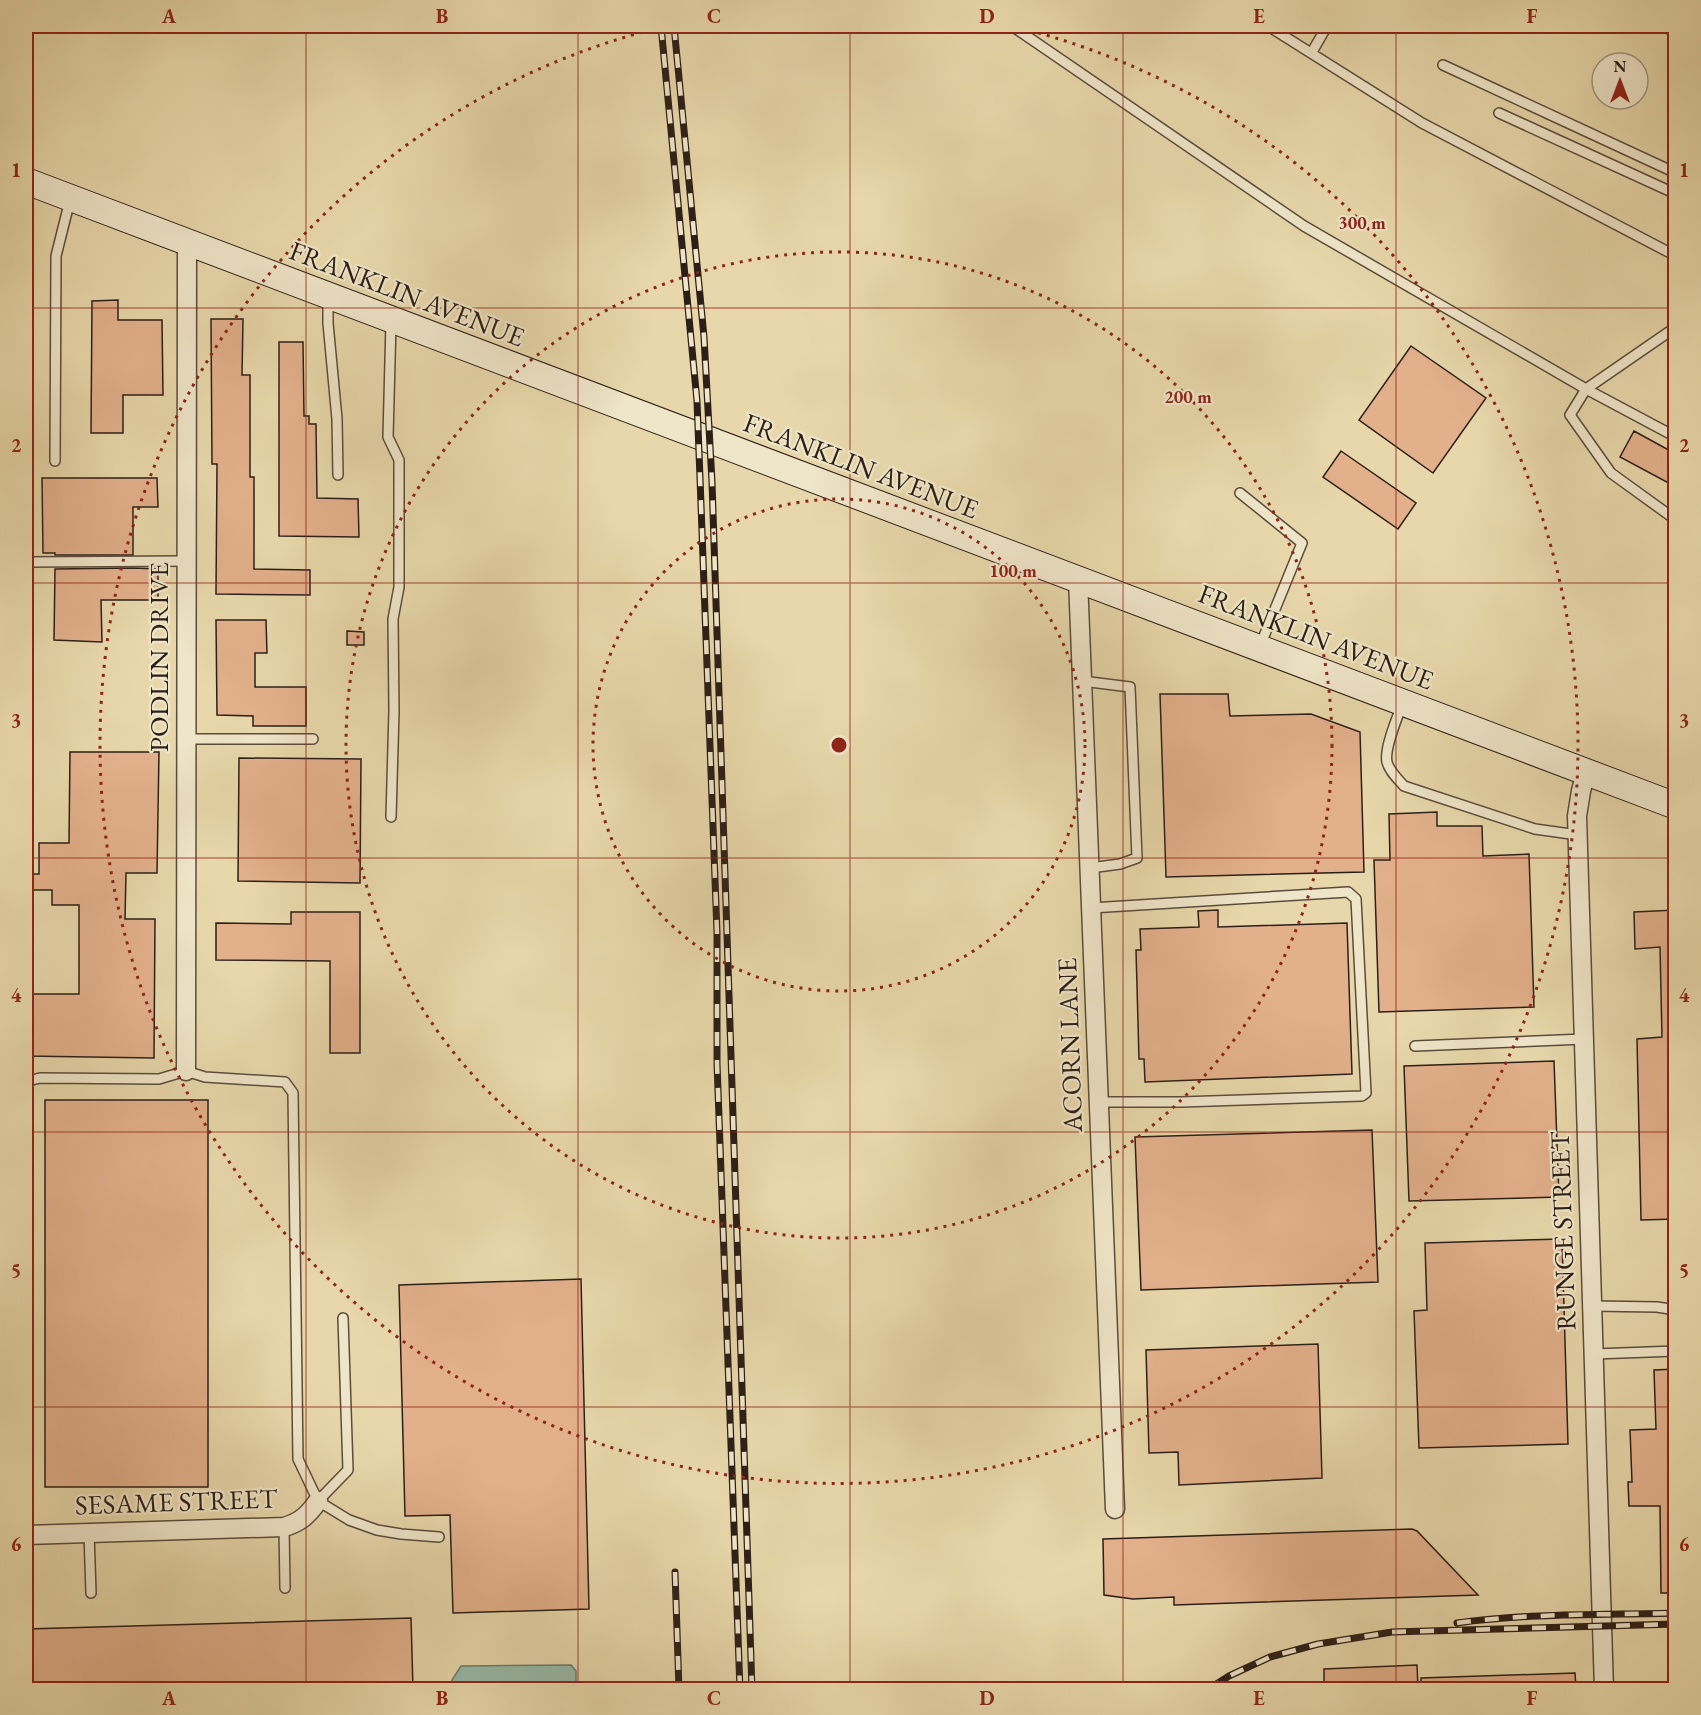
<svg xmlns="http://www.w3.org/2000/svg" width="1701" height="1715" font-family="'EB Garamond',serif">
  <rect width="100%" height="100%" fill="#e7d7aa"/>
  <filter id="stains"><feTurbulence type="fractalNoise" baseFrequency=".00333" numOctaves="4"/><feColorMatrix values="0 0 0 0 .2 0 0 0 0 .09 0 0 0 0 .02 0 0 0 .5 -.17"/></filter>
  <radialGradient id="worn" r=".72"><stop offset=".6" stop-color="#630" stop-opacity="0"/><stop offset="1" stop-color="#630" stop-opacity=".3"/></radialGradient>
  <path fill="#97baa8" stroke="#6c7c6e" stroke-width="1.5" d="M571 1665 576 1671V1689H451L452 1680 461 1666Z"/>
  <path fill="#e2b08b" stroke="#2c1f17" stroke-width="1.5" d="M118 300V320H162L163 395H123V433H91L92 301Z
    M211 319H243L242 375H250V477H254V569L310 570V595L216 594 217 464H212Z
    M279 342H303L304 416H309V424H316L317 498 358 499 359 537 279 536Z
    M1411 346 1486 398 1433 473 1359 420Z
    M1634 431 1676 454V487L1620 457Z
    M1341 451 1416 503 1398 529 1323 477Z
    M42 478H157L158 507H133V555H55V553H43Z
    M133 568 158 569V600H101L102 642 54 640 55 569Z
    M216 620H266L267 653H255V687H306V726H253V716L217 715Z
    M347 631 364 632V645H347Z
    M1160 694H1228L1230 716 1311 714 1360 732 1364 872 1166 877Z
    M70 752H159L157 873H126L125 919H155L154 1058 26 1056V994H79V905H52V890H26V874H39V843H69Z
    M239 758 361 759 360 883 238 881Z
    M1437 812V826H1482L1483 856 1529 854 1534 1007 1379 1012 1374 860H1390L1389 814Z
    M1218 910V927L1347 923 1352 1074 1145 1082 1144 1059H1139L1136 950H1141L1140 929 1199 927 1198 911Z
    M1676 910V1219L1641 1220 1637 1039 1662 1037 1660 947 1635 949 1634 912Z
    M291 912H360V1053H330V961L216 960V923L291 924Z
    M1554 1061 1559 1197 1409 1201 1404 1066Z
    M45 1100H208V1487H45Z
    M1372 1130 1378 1282 1141 1290 1135 1137Z
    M1562 1239 1568 1444 1419 1448 1414 1311 1427 1310 1425 1243Z
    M581 1279 589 1609 453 1613 450 1515 405 1516 399 1285Z
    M1318 1344 1322 1478 1179 1485 1178 1452 1149 1453 1146 1350Z
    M1676 1369V1593H1661L1660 1506H1629L1628 1482H1632L1630 1430 1656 1429 1654 1370Z
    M1412 1529 1417 1531 1478 1595 1174 1605V1597L1133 1599 1104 1595 1103 1539Z
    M411 1618 413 1689H26V1629Z
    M1417 1665 1418 1689H1324V1669Z
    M1575 1673 1576 1689H1421V1678Z"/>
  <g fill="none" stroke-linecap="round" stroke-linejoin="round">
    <defs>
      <path id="lane" d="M1012 26 1304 226 1586 389 1676 437
        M1268 26 1422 123 1676 256
        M1659 26 1676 31
        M1312 52 1327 26
        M1443 65 1676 173
        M1499 113 1676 194
        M328 298V323L337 419 338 475
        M391 322 388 437 399 460V587L393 619 394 711 391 817
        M1676 327 1586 389 1570 415 1611 473 1676 520
        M55 461 56 256 70 200
        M1240 493 1302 543 1260 646
        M26 560 27 562 186 561
        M1082 681 1130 687 1137 858 1120 864 1090 868
        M1402 705C1397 718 1384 749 1387 762 1389 771 1398 779 1404 786L1535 829 1578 835
        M186 739H313
        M1091 908 1348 892 1356 899 1366 1093 1362 1096 1181 1102H1099
        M1415 1046 1584 1039
        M26 1085 28 1081 40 1078 159 1079 186 1071 205 1077 285 1082 293 1093 298 1459 318 1501 349 1520 377 1530 401 1534 439 1537
        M1592 1306 1657 1307 1676 1310
        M1594 1354 1676 1351
        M318 1501 348 1470 343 1318
        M284 1527 285 1588
        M89 1533 91 1593"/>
      <path id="street" d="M1078 579 1115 1509
        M1586 772 1581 791 1577 816 1604 1690
        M186 1071 187 242
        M26 1535 284 1527C301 1522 308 1515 318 1501"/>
      <path id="secondary" d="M26 181 1676 806"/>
    </defs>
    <use href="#lane" stroke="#5b4d3c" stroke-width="12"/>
    <use href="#street" stroke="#5b4d3c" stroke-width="21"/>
    <use href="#secondary" stroke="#2c1f17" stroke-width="28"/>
    <use href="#lane" stroke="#efe5c8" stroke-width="9"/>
    <use href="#street" stroke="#efe5c8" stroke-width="18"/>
    <use href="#secondary" stroke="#efe5c8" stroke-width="26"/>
    <defs>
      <path id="rail" d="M661 26 697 401 700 478 717 933V1063L740 1690
        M674 26 704 337 712 482 752 1690
        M675 1572 679 1690
        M1457 1623C1529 1613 1603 1615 1676 1613
        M1207 1690 1229 1676 1270 1657 1318 1644 1392 1632 1676 1624"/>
    </defs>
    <use href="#rail" stroke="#2c1f17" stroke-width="7"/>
    <use href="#rail" stroke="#efe5c8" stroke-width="4.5" stroke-dasharray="14" stroke-linecap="butt"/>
  </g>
  <path fill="none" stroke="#8f2418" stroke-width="1.5" stroke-opacity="0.55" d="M306 26V1690M578 26V1690M850 26V1690M1123 26V1690M1396 26V1690M26 308H1676M26 583H1676M26 858H1676M26 1132H1676M26 1407H1676"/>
  <g fill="none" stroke="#8f2418" stroke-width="3" stroke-dasharray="3 6">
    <circle cx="839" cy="745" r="246"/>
    <circle cx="839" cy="745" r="493"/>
    <path d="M1012 26A739 739 0 1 1 666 26"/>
  </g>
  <g text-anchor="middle" stroke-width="4.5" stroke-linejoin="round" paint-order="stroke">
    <g font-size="27" fill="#2c1f17" stroke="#efe5c8">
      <text transform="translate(407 294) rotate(21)" y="9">FRANKLIN AVENUE</text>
      <text transform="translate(861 466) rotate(21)" y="9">FRANKLIN AVENUE</text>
      <text transform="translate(1316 637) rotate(21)" y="9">FRANKLIN AVENUE</text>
      <text transform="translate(159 657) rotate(-90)" y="9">PODLIN DRIVE</text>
      <text transform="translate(1070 1045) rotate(-92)" y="9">ACORN LANE</text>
      <text transform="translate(1563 1231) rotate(-92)" y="9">RUNGE STREET</text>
      <text transform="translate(176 1502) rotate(-2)" y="9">SESAME STREET</text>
    </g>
  </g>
  <circle cx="839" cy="745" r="9" fill="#8f2418" stroke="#efe5c8" stroke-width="3"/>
  <g font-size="18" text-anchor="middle" font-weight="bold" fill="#8f2418" stroke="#efe5c8" stroke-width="4.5" stroke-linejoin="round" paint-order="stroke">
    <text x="1362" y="229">300 m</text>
    <text x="1188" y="403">200 m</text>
    <text x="1013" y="577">100 m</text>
  </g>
  <rect width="1701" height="1715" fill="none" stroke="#e7d7aa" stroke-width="66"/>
  <g transform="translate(1620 81)"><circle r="28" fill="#efe5c8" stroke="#a19681" stroke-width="1.5"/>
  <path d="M0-4.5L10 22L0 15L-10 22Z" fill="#8f2418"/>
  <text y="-9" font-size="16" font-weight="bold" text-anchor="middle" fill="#2c1f17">N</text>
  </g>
  <rect x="33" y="33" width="1635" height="1649" fill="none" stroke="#8f2418" stroke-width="2"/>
  <g font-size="20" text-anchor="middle" font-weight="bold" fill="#8f2418">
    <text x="169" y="23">A</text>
    <text x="442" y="23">B</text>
    <text x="714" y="23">C</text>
    <text x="987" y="23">D</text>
    <text x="1259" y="23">E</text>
    <text x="1532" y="23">F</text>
    <text x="16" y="177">1</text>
    <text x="1684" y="177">1</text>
    <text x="16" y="452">2</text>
    <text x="1684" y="452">2</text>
    <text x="16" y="727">3</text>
    <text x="1684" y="727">3</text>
    <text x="16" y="1002">4</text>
    <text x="1684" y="1002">4</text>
    <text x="16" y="1277">5</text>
    <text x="1684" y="1277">5</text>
    <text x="16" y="1551">6</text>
    <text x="1684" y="1551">6</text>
    <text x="169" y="1705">A</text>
    <text x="442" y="1705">B</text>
    <text x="714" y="1705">C</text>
    <text x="987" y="1705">D</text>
    <text x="1259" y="1705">E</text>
    <text x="1532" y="1705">F</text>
  </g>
  <rect width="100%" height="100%" filter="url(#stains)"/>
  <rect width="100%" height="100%" fill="url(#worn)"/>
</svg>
